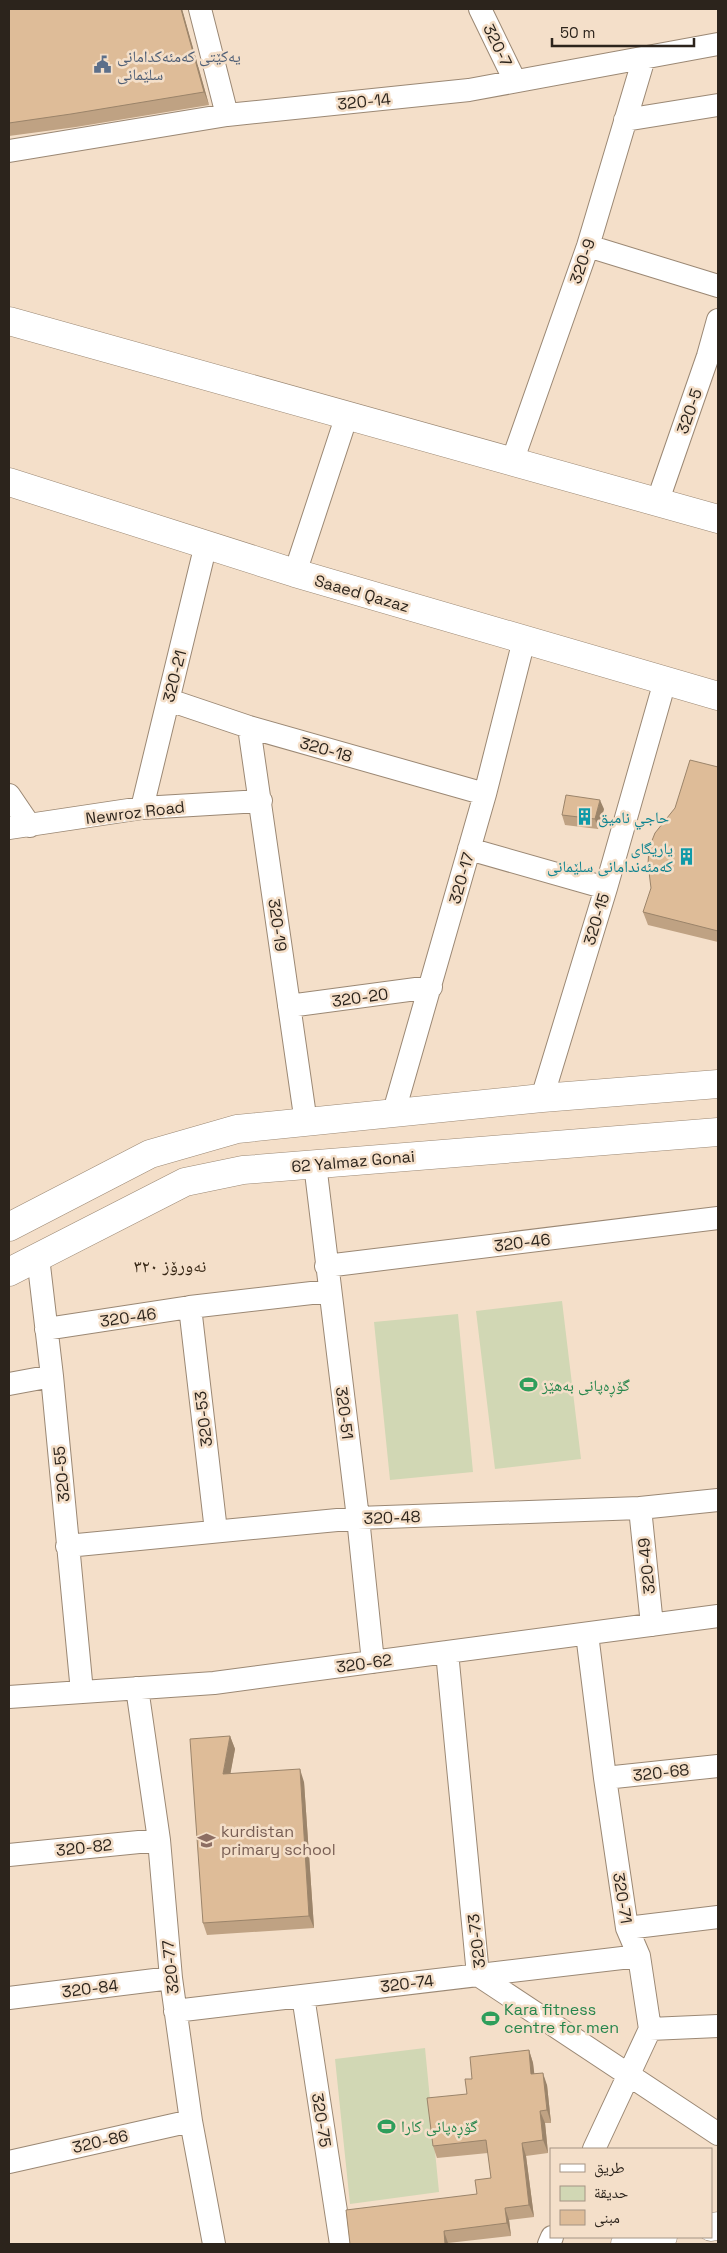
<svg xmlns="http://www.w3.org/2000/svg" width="727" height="2253" font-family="'Space Grotesk','Noto Naskh Arabic',sans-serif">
  <rect width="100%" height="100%" fill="#f4dfc9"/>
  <path fill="#d1d7b4" d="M562 1301 581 1459 495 1469 476 1311Z
    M458 1314 473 1472 390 1480 374 1322Z
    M425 2048 439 2192 350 2204 335 2059Z"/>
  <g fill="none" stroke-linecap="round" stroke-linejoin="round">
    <defs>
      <path id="street" d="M200 9 227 115
        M480 9 515 81
        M625 120 718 105
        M9 151 227 115 469 90 718 44
        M588 246 718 286
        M512 462 588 246 644 58
        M657 503 708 356 718 320
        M295 573 347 415
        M169 700 249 727 485 794
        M249 727 306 1123
        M9 795 30 826
        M142 808 206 544
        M9 828 142 808 261 801
        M469 849 606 888
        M289 1006 431 987
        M542 1098 606 888 665 681
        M393 1115 485 794 524 640
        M315 1164 358 1518 373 1662
        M38 1257 52 1376 82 1692
        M326 1266 718 1218
        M190 1307 216 1531
        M46 1329 190 1307 329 1291
        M9 1384 52 1376
        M640 1508 652 1625
        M67 1546 358 1518 640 1508 718 1500
        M587 1634 605 1778 627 1928 639 1956 650 2029 594 2149
        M447 1652 478 1975 718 2134
        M137 1688 159 1840 171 1978 191 2121 214 2244
        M9 1697 214 1683 718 1616
        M605 1778 718 1766
        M9 1855 159 1840
        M627 1928 718 1917
        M303 1996 341 2244
        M9 1998 171 1978
        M175 2011 639 1956
        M650 2029 718 2026
        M9 2162 191 2121
        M549 2244 552 2237"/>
      <path id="secondary" d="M9 321 718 519
        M9 482 295 573 718 696
        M9 1227 150 1154 237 1129 542 1098 718 1084
        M9 1272 185 1182 243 1170 718 1132
        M711 2227 718 2226
        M625 2244 663 2237"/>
    </defs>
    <use href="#street" stroke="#9b8874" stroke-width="24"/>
    <use href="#secondary" stroke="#9b8874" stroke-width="29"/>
    <use href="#street" stroke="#fff" stroke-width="22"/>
    <use href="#secondary" stroke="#fff" stroke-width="28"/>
  </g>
  <path fill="#bfa283" d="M9 9H182L209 105 76 127 9 136Z
    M718 767V942L648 925 643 912Z
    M604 809 598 829 565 825 562 815Z
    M230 1736 235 1749 230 1774 304 1782 314 1928 207 1935 203 1923Z
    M529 2050 533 2063 534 2074 547 2085 551 2123H545L548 2153 526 2156 534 2217 509 2220 511 2236 448 2243 449 2244H350L477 2194 491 2178 488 2153 437 2158 433 2146 467 2094 472 2079Z"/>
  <path fill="#9b846a" d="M181 9H182L209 105 204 92Z
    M600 800 604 809 598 829 595 819Z
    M230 1736 235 1749 228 1787 223 1774Z
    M300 1769 304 1782 314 1928 309 1916Z
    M529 2050 533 2063 536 2087 531 2074Z
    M543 2073 547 2085 551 2123 547 2110Z
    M540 2111 545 2123 548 2153 543 2140Z
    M522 2143 526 2156 534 2217 529 2205Z
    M505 2208 509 2220 511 2236 507 2223Z
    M444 2231 448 2243 449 2244H445Z"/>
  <path fill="#debc98" stroke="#9b846a" d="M9 9H181L204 92 71 114 9 123Z
    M690 760 718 767V931L643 912 651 888 648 864 649 848 655 833 675 808Z
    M566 795 600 800 595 819 562 815Z
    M230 1736 223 1774 300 1769 309 1916 203 1923 190 1739Z
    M529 2050 531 2074 543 2073 547 2110 540 2111 543 2140 522 2143 529 2205 505 2208 507 2223 444 2231 445 2244H350L346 2210 477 2194 475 2180 491 2178 486 2140 433 2146 427 2098 467 2094 465 2079H472L470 2057Z"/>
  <defs>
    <symbol id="civic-bare" viewBox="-9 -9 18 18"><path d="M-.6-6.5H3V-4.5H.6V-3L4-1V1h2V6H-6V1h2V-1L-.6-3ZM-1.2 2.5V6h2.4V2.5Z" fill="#5c6f8a" stroke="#f4dfc9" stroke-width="2.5" paint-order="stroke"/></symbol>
    <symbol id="building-bare" viewBox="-9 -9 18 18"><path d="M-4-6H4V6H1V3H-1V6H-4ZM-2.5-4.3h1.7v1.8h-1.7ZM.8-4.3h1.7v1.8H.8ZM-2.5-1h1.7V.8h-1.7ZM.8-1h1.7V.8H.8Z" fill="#0f9aa8" stroke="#f4dfc9" stroke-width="2.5" paint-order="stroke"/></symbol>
    <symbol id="stadium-bare" viewBox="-9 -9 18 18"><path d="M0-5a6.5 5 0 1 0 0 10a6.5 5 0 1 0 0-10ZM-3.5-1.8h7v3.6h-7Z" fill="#2e9e5b" stroke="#f4dfc9" stroke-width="2.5" paint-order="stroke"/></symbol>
    <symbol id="school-bare" viewBox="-9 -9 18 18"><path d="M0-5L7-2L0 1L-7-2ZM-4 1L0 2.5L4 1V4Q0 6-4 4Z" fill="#8d6e63" stroke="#f4dfc9" stroke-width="2.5" paint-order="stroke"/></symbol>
  </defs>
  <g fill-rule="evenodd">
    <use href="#civic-bare" x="90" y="52" width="25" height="25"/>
    <use href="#building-bare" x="572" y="804" width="25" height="25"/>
    <use href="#building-bare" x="674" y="844" width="25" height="25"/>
    <use href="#stadium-bare" x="516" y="1372" width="25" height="25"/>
    <use href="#school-bare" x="194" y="1828" width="25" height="25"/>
    <use href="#stadium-bare" x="478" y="2006" width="25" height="25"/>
    <use href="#stadium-bare" x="374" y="2114" width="25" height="25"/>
  </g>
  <g text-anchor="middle" stroke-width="5" stroke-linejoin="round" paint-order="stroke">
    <g font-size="16" fill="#2c241c" stroke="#f4dfc9">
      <text transform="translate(498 45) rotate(64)" y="6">320-7</text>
      <text transform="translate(364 101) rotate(-6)" y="6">320-14</text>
      <text transform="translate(582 261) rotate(-71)" y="6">320-9</text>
      <text transform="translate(689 411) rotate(-71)" y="6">320-5</text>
      <text transform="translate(362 593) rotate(16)" y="6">Saaed Qazaz</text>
      <text transform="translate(174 676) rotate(-76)" y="6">320-21</text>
      <text transform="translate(326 749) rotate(16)" y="6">320-18</text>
      <text transform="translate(135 812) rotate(-7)" y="6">Newroz Road</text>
      <text transform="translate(461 878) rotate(-74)" y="6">320-17</text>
      <text transform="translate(596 919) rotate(-73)" y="6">320-15</text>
      <text transform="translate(278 925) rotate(82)" y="6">320-19</text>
      <text transform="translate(360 997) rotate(-8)" y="6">320-20</text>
      <text transform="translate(353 1161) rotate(-5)" y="6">62 Yalmaz Gonai</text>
      <text transform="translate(522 1242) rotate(-7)" y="6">320-46</text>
      <text transform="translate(128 1317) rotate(-8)" y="6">320-46</text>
      <text transform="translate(345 1413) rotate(83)" y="6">320-51</text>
      <text transform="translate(203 1419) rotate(-97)" y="6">320-53</text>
      <text transform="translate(61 1474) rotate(-95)" y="6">320-55</text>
      <text transform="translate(392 1517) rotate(-2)" y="6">320-48</text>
      <text transform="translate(646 1566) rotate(-96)" y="6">320-49</text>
      <text transform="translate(364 1663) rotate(-8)" y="6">320-62</text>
      <text transform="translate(661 1772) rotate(-6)" y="6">320-68</text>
      <text transform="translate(84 1847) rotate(-6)" y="6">320-82</text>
      <text transform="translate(623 1898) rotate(81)" y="6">320-71</text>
      <text transform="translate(476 1941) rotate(-97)" y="6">320-73</text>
      <text transform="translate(170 1967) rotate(-96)" y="6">320-77</text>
      <text transform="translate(407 1983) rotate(-7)" y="6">320-74</text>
      <text transform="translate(90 1988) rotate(-7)" y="6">320-84</text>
      <text transform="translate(322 2120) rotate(81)" y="6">320-75</text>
      <text transform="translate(100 2141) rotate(-13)" y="6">320-86</text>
    </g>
    <g font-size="16" fill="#4e5e75" stroke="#f4dfc9" text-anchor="start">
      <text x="117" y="62">یەکێتی کەمئەکدامانی<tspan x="117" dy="18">سلێمانی</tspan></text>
    </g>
    <g font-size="16" fill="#0d838f" stroke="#f4dfc9" text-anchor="start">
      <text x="598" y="823">حاجي ناميق</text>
      <text x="673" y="854" text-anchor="end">یاریگای<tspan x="673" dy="18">کەمئەندامانی سلێمانی</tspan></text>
    </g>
    <g font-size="16" fill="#27864d" stroke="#f4dfc9" text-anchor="start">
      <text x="542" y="1391">گۆڕەپانی بەهێز</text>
      <text x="504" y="2015">Kara fitness<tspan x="504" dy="18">centre for men</tspan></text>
      <text x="401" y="2132">گۆڕەپانی کارا</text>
    </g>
    <g font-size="16" fill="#785e54" stroke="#f4dfc9" text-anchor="start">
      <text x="221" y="1837">kurdistan<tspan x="221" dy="18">primary school</tspan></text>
    </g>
    <g font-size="18" fill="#382816" stroke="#f4dfc9">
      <text x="170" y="1272">نەورۆز ٣٢٠</text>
    </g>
  </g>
  <rect width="727" height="2253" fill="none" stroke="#2c241c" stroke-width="20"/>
  <rect x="550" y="2148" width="162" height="90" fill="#f4dfc9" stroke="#a49484"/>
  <rect x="560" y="2164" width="25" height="8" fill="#ffffff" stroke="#a49484"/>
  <text x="594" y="2173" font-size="15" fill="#2c241c">طريق</text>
  <rect x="560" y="2186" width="25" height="15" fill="#d1d7b4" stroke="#a49484"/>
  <text x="594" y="2198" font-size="15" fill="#2c241c">حديقة</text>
  <rect x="560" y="2210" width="25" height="15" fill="#debc98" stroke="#a49484"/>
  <text x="594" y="2223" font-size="15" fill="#2c241c">مبنى</text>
  <path d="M552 38v8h142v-8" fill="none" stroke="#2c241c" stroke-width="2.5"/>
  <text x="560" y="38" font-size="15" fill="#2c241c" stroke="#f4dfc9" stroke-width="4" paint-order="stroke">50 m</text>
</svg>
